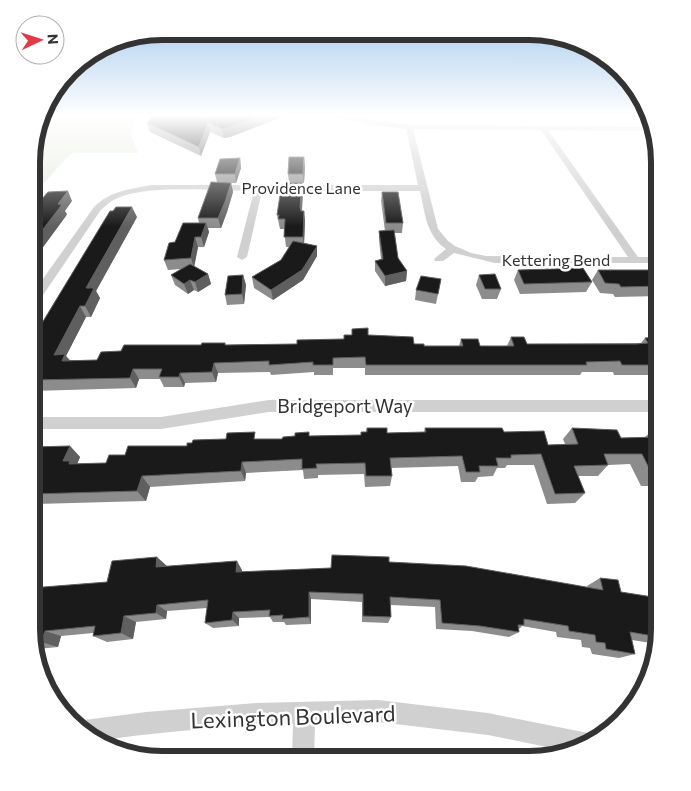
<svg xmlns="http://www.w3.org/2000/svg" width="691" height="791" font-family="Commissioner,sans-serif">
  <rect width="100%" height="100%" fill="#fff"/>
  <path fill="#e6ecdf" d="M41 116H136L131 136 138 153H71L33 195 34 137Z"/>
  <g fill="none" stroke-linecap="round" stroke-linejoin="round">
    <path fill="#d0d0d0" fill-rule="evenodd" d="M330 116H346L409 125 650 127 651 131 548 130 638 257H660V263H495L454 253 443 261H435L434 259 446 249C426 235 425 213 420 191H262L247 257 242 260 237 257 254 191C217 191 157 185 123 196 113 199 107 204 100 211L37 304 33 305V293L94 207C110 191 130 189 151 185H418L406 129 371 125ZM413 129 541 130 628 257 486 256 471 253 455 246 448 241 438 229Z
      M269 400H660V412H269L161 429H32V417H161Z
      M378 700 488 713 588 733 596 736 597 739 595 742 566 751 488 735 378 722 315 723 314 759H292L293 724C227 726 161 732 95 741L77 723 85 720 146 712 256 703Z"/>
  </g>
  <path fill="#8c8c8c" d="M152 116H285L230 137 224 138 210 132 201 156 150 132 147 123Z
    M240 158 241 168 236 183H231L233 192 227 212 221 228H208L209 232 204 247H198L194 266 208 274 211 284 198 292 194 290 188 294 175 285 171 275 181 269 168 270 164 260 175 242 199 223 198 218 217 182 215 174Z
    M305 166 304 183H289L288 174Z
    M382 192 403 223 402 233H394L398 258 407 271 406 281 385 286 375 271V261L381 259 379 240V231H385L381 201Z
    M303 193 302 211 305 220 304 243 317 246V256L303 280 273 300 254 288 252 277 281 260 290 247H286L284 229H280L277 215 285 195Z
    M137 217 96 291 100 298 91 317H86L66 356 70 360H97L121 351 201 345 225 343 226 345 297 344 344 339 368 335 424 346H459L461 339 480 346H507L511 337 527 344 641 343 645 338 660 337V375H614L613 372H582L580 375H365V368H333V375H314V372L271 375 270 372 218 373 216 382 185 383 184 387H164L160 379H139L136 388 32 391 33 338Z
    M518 270 592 282 586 292 520 294 514 280Z
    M598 270H660V296L615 297 613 294 600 293 592 280Z
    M243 275 246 285 244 304 227 305 225 295Z
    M479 275 501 289 497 299H482L476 285Z
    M441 279 436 304 415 300 416 290Z
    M367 428 387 433 424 432 425 428 504 432 548 445 565 444 563 439 572 428 621 438 645 437 654 429H660V486H641L630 464 608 465 598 476H578L585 493 575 503 547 504 534 465H507L505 468H497L493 476 478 477 475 482H461L458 466 391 468 392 476 390 486 365 487 364 474 318 475V478L304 479 303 470 246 473 245 481 150 487 146 501 36 504 32 501V447L70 446 80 457 77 464 106 463 125 455 187 446 257 439H282L309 436 361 435 366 432Z
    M389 562 588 588 587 586 600 578 621 592 659 598V638L657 644 632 640 635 654 619 658 592 654 590 648 582 647 581 640 557 637 556 632 522 626 519 629V632L509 637 472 631 436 629 435 607 391 605V617L388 623 362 622V602L311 599V624L286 625 284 622H273L270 617 239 618V626L213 628 205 623 207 608 167 611 166 619 136 622 133 639 107 642 93 636V633L61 636 58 647 37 649 31 629 107 582 167 566 242 570V572L331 568Z"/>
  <path fill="#5f5f5f" d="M260 116H285L230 137 224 138 222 129Z
    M208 123 210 132 201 156 199 147Z
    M304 157 305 166 304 183 303 174Z
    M240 158 241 168 236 183 235 174Z
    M231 183 233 192 227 212 221 228 218 218Z
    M302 183 303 193 301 217 300 207Z
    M68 191 72 201 65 211 67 214 66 216 33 261V242L58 204Z
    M132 207 137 217 96 291 100 298 91 317 85 306 86 288Z
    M304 211 305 220 304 246 303 237Z
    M206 223 209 232 204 247 201 237Z
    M195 237 198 247 194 268 191 258Z
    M317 246V256L303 280 273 300 271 290Z
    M407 271 406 281 385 286V276Z
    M208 274 211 284 198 292 195 282Z
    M243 275 246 285 244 304 242 294Z
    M190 280 194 290 188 294 184 284Z
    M80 306 86 317 66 356 73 365 70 371 54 355Z
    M214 363 218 373 216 382 212 372Z
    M133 369 139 379 136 388 130 378Z
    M180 373 185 383 184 387 179 377Z
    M70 446 80 457 76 467 63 461Z
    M242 462 246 473 245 481 241 471Z
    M142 476 150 487 146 501 137 491Z
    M157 557 167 566 165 576 156 567Z
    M237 561 242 570V580L236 572Z
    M309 592 311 599V624L309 617Z
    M157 605 167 611 166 619 156 613Z
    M233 612 239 618V626L232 620Z
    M124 616 136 622 133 639 121 633Z
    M45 631 61 636 58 647 41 642Z"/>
  <path fill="#1a1a1a" stroke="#5f5f5f" d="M152 116H197L205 118 210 116H260L228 128 222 129 208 123 199 147 147 123Z
    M289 157H304L303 174H288Z
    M240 158 235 174H215L220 159Z
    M211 182 231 183 225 202 218 218H198Z
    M287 183H302L300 207 301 211H304L303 237H284L285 219H278L279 215H277L280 195H285Z
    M68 191 58 204H61V206L33 242V209L48 192Z
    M382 192H398L403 223H386Z
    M116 207H132L86 288H94L85 306H80L54 355 65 354 62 361 97 360 101 352 121 351 124 345H201L202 343H225V345L297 344V340L344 339V335H352V329L368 328V335L413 337 414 344H424V346H463L461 339H478L480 346H514L511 337H524L527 344H636L648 343 645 338 660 337V365H622L620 361 586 362 587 365H366L365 357 333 358V365H313V362L269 365V361L214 363 212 372 180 373 179 377H159L162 369H133L130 378 32 380 33 338 110 211H113Z
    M183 223H206L201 237H195L191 258 164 260 169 243 175 242Z
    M394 230 398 258 407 271 385 276 375 261 383 259 379 231Z
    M293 241 317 246 302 270 271 290 252 277 281 260Z
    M190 264 208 274 195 282 190 280 184 284 171 275Z
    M583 268 592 282 524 284 518 270Z
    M598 270H660V286L621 287 619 284 605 283Z
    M495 274 501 289H485L479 275Z
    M243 275 242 294 225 295 228 276Z
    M421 276 441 279 438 294 416 290Z
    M367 428H387V433L426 432 425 428H502L504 432 544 431 548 445 578 444 572 428 617 430 621 438 659 437 654 429H660V476H653L642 454H604L608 465 574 466 585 493 555 494 541 454 511 455V458H496L498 466H479L480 472H466L462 456 390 458 392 476H366L365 463 316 464 317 468 302 469V459L242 462 241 471 142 476 137 491 32 494V447L70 446 63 461H70L69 464 106 463 109 455H125L128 446H187V443H192L193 440 226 439 227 433 255 432 254 439H282L283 437 295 436V433L309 432V436L361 435V432H367Z
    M332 555 389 557V562L466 566 603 590 600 578 618 580 621 592 659 598V637L630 632 635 654 606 649 605 643 596 642 595 635 569 631 568 626 524 619V625H518L519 632 480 626 442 623 440 600 390 597 391 617 363 616V594L309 592V617L282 619 283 615 269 616 270 610 233 612 232 620 205 623 208 600 157 605 156 613 124 616 121 633 93 636 95 626 45 631 41 642 35 643 31 629V588L107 582 112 561 157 557 156 567 237 561 236 572 331 568Z"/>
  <linearGradient id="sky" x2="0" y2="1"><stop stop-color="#9ec6ea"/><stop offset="0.51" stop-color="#fff"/><stop offset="1" stop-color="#fff" stop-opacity="0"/></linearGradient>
  <rect width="691" height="227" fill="url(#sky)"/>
  <g text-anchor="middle" stroke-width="5" stroke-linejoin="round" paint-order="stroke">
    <g font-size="16" fill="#333" stroke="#fff">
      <text x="301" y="194">Providence Lane</text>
      <text x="556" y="266">Kettering Bend</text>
    </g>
    <g font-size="19" fill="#333" stroke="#fff">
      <text x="345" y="413">Bridgeport Way</text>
    </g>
    <g font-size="22" fill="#333" stroke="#fff">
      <text transform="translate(293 717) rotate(-2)" y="8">Lexington Boulevard</text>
    </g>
  </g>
  <path d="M0 0H691V791H0ZM162 40H529A122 122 0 0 1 651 162V629A122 122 0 0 1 529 751H162A122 122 0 0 1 40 629V162A122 122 0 0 1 162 40Z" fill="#fff" fill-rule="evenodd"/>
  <path fill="none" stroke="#333" stroke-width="6" d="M162 40H529A122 122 0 0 1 651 162V629A122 122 0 0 1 529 751H162A122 122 0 0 1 40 629V162A122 122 0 0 1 162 40Z"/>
  <g transform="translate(40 40) rotate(86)"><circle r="24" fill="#ffffff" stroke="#adadad"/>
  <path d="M0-4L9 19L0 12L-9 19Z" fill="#e63946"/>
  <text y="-8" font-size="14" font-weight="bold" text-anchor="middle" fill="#333333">N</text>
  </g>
</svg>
